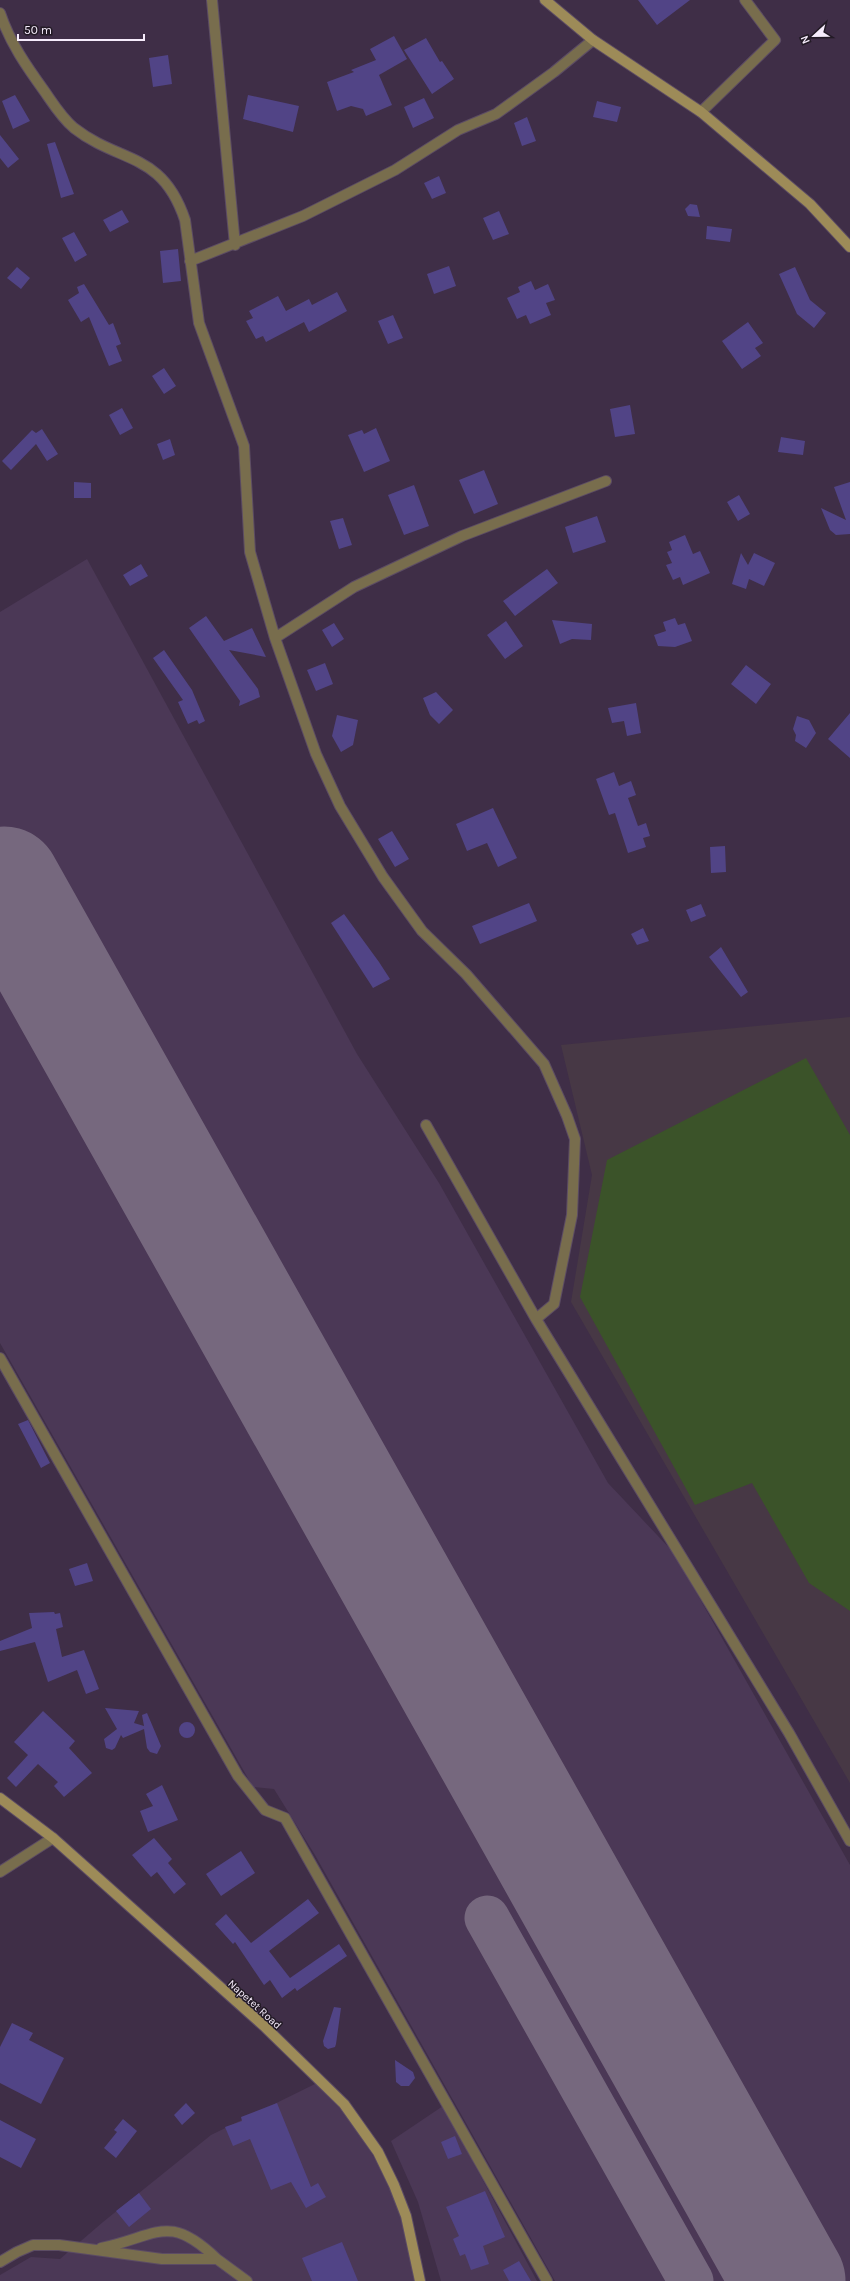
<svg xmlns="http://www.w3.org/2000/svg" width="850" height="2281" font-family="Karla,sans-serif">
  <rect width="100%" height="100%" fill="#3f2e47"/>
  <path fill="#4b3856" d="M87 559 357 1054 439 1183 608 1483 674 1553 850 1865V2281H555L315 1855 274 1789 253 1787 0 1343V612Z
    M317 2083 344 2111 381 2168 404 2219 415 2281H0V2275L31 2257 60 2259 103 2222 211 2135Z
    M443 2106 537 2281H441L418 2202 391 2141Z"/>
  <path fill="#473845" d="M850 1017V1783L571 1302 592 1175 561 1045Z"/>
  <path fill="#3b5329" d="M806 1058 850 1135V1611L809 1583 752 1483 695 1505 580 1297 607 1160Z"/>
  <g fill="none" stroke-linecap="round" stroke-linejoin="round">
    <path stroke="#76687e" stroke-width="45" d="M487 1918 691 2281"/>
    <path stroke="#76687e" stroke-width="113" d="M4 883 789 2281"/>
  </g>
  <path fill="#514486" d="M638 0H690L657 25Z
    M394 36 407 59 379 75 392 105 366 116 363 109 351 106 337 111 327 82 354 72 351 70 376 60 370 49Z
    M426 38 440 62 442 61 454 79 432 94 404 50Z
    M168 55 172 84 153 87 149 58Z
    M15 95 30 121 13 129 2 101Z
    M248 95 299 106 293 132 243 119Z
    M424 98 434 118 413 128 404 107Z
    M597 101 621 107 617 122 593 117Z
    M527 117 536 141 522 146 514 123Z
    M0 135 19 159 8 168 0 158Z
    M55 142 74 194 61 198 47 144Z
    M439 176 446 193 432 199 424 183Z
    M690 204 697 205 700 217 688 216 685 209Z
    M122 210 129 222 110 232 103 220Z
    M499 211 509 234 493 240 483 218Z
    M707 226 732 229 730 242 706 239Z
    M74 232 87 255 75 262 62 238Z
    M178 249 181 281 163 283 160 251Z
    M449 266 456 286 434 294 427 274Z
    M17 267 30 278 21 289 7 278Z
    M795 267 810 300 826 313 814 328 797 314 779 274Z
    M531 281 535 290 548 284 555 300 546 303 551 315 530 324 526 315 517 319 507 298 520 292 518 287Z
    M84 284 109 325 113 323 121 344 116 346 122 361 109 366 89 317 81 322 68 300 79 293 77 287Z
    M337 292 347 311 309 332 304 322 266 342 263 336 256 339 246 321 253 318 249 311 278 296 286 311 309 299 312 305Z
    M393 315 403 338 388 344 378 321Z
    M748 322 763 343 755 348 761 356 742 369 722 341Z
    M164 368 176 386 164 394 152 376Z
    M630 405 635 434 615 437 610 409Z
    M122 408 133 428 120 435 109 415Z
    M376 428 390 461 364 472 348 435 362 430 364 434Z
    M42 429 58 454 47 461 36 444 11 470 2 461 32 430 36 433Z
    M781 437 805 441 803 455 778 452Z
    M170 439 175 455 163 460 157 444Z
    M484 470 498 504 474 514 459 480Z
    M74 482 91 483V498H74Z
    M850 482V534L836 535 830 530 821 508 846 520 834 487Z
    M414 485 429 526 404 535 388 495Z
    M739 495 750 514 738 521 727 502Z
    M597 516 606 542 573 553 565 527Z
    M343 518 352 545 339 549 330 521Z
    M685 535 693 554 700 551 710 573 683 585 680 577 673 580 666 565 672 563 667 552 672 550 669 542Z
    M741 553 748 565 754 553 775 563 764 586 749 579 746 589 732 584Z
    M141 564 148 576 130 586 123 575Z
    M547 569 558 583 515 616 503 601Z
    M206 616 224 641 252 628 266 657 229 650 258 689 260 697 239 706 240 701 189 628Z
    M675 618 678 625 685 623 692 641 675 647 658 646 654 635 666 631 663 622Z
    M552 620 592 624 591 640 572 639 560 644Z
    M506 621 523 646 505 659 487 635Z
    M334 623 344 639 332 647 322 630Z
    M164 650 192 690 205 721 199 724 197 720 188 724 178 702 183 700 153 658Z
    M325 663 333 684 316 691 307 670Z
    M746 665 771 684 756 704 731 684Z
    M436 692 453 710 439 724 430 715 423 698Z
    M636 703 641 733 627 736 624 721 612 723 608 708Z
    M850 713V758L828 739Z
    M337 715 358 720 353 745 341 752 332 736Z
    M797 716 809 720 816 733 806 748 795 741 796 735 793 729Z
    M614 772 619 786 631 781 636 795 628 798 638 826 646 823 650 836 643 838 646 847 628 853 615 813 609 815 596 779Z
    M493 808 517 858 498 867 487 843 467 851 456 824Z
    M392 831 409 859 395 867 378 839Z
    M725 846 726 872 711 873 710 847Z
    M529 903 537 921 480 944 472 926Z
    M701 904 706 916 691 922 686 910Z
    M344 914 379 962 390 979 373 988 331 923Z
    M643 928 649 941 637 945 631 934Z
    M721 947 748 992 741 997 709 957Z
    M28 1420 50 1463 41 1468 18 1424Z
    M87 1563 93 1581 75 1586 69 1569Z
    M54 1612 55 1614 60 1613 63 1627 56 1629 62 1657 84 1650 99 1689 86 1694 77 1670 48 1682 35 1642 0 1651V1641L32 1628 29 1613Z
    M105 1708 139 1711 134 1723 144 1726 142 1715 147 1713 161 1746 157 1754 150 1752 147 1748 144 1729 123 1738 121 1735 115 1748 112 1750 106 1748 104 1739 117 1729Z
    M43 1711 75 1741 69 1748 92 1773 64 1797 54 1786 58 1782 38 1764 16 1787 7 1778 28 1755 14 1742Z
    M179 1730a8 8 0 1 1 16 0a8 8 0 1 1-16 0Z
    M162 1785 178 1820 148 1832 140 1811 153 1806 146 1794Z
    M154 1838 172 1859 168 1863 186 1884 174 1894 157 1872 151 1877 132 1855Z
    M241 1851 255 1873 221 1896 206 1874Z
    M308 1899 319 1913 269 1951 290 1978 339 1944 347 1956 297 1991 295 1988 282 1998 270 1980 264 1985 235 1942 233 1944 215 1924 226 1914 251 1943Z
    M334 2007 341 2008 336 2044 335 2047 328 2049 324 2046 323 2041Z
    M12 2023 33 2033 29 2040 64 2058 41 2104 0 2083V2047Z
    M395 2060 413 2072 415 2078 409 2086H401L396 2082Z
    M186 2103 195 2113 182 2125 174 2115Z
    M277 2103 311 2187 318 2183 326 2197 306 2208 291 2182 271 2190 250 2139 233 2146 225 2127 242 2121 241 2117Z
    M123 2119 137 2131 116 2158 104 2148 117 2132 114 2130Z
    M0 2120 36 2139 21 2168 0 2157Z
    M455 2136 462 2154 448 2159 441 2142Z
    M485 2191 505 2237 483 2246 489 2264 471 2270 465 2254 460 2256 453 2239 459 2236 446 2207Z
    M139 2193 151 2209 129 2227 116 2211Z
    M342 2242 358 2281H312L302 2258Z
    M519 2261 531 2281H509L503 2270Z"/>
  <g fill="none" stroke-linecap="round" stroke-linejoin="round">
    <defs>
      <path id="street" d="M212 0 235 245
        M0 13C10 43 27 67 45 92 54 105 62 118 74 128 120 164 162 151 185 220L199 323 244 446 250 552 275 638 316 754 340 806 383 877 422 931 466 974 544 1064 567 1116 575 1139 572 1215 554 1304 536 1319
        M701 112 775 40 745 0
        M190 261 303 216 395 170 458 130 496 114 554 72 593 40
        M275 638 354 587 462 536 606 481
        M426 1125 536 1319 789 1733 850 1841
        M0 1358 238 1776 265 1810 285 1818 547 2281
        M0 1872 53 1838
        M101 2248C158 2236 168 2212 217 2259
        M0 2262 17 2252 33 2245H59L162 2259H217L247 2281"/>
      <path id="secondary" d="M545 0 593 40 701 112 810 204 850 247
        M0 1798 53 1838 264 2026 344 2104 378 2152 394 2185 406 2216 420 2281"/>
    </defs>
    <use href="#street" stroke="#5c4c64" stroke-width="12"/>
    <use href="#secondary" stroke="#5c4c64" stroke-width="12"/>
    <use href="#street" stroke="#786d4d" stroke-width="10"/>
    <use href="#secondary" stroke="#9d8b58" stroke-width="10"/>
  </g>
  <g text-anchor="middle" stroke-width="3" stroke-linejoin="round" paint-order="stroke">
    <g font-size="11" fill="#f6ecfc" stroke="#221a25">
      <text transform="translate(255 2004) rotate(42)" y="4">Napetet Road</text>
    </g>
  </g>
  <g transform="translate(814 36) rotate(248)" stroke="#221a25" stroke-width="3" paint-order="stroke">
  <path d="M0-3L7 15L0 10L-7 15Z" fill="#f6ecfc"/>
  <text y="-6" font-size="11" font-weight="bold" text-anchor="middle" fill="#f6ecfc">N</text>
  </g>
  <path d="M18 34v6h126v-6" fill="none" stroke="#f6ecfc" stroke-width="2"/>
  <text x="24" y="34" font-size="12" fill="#f6ecfc" stroke="#221a25" stroke-width="3" paint-order="stroke">50 m</text>
</svg>
